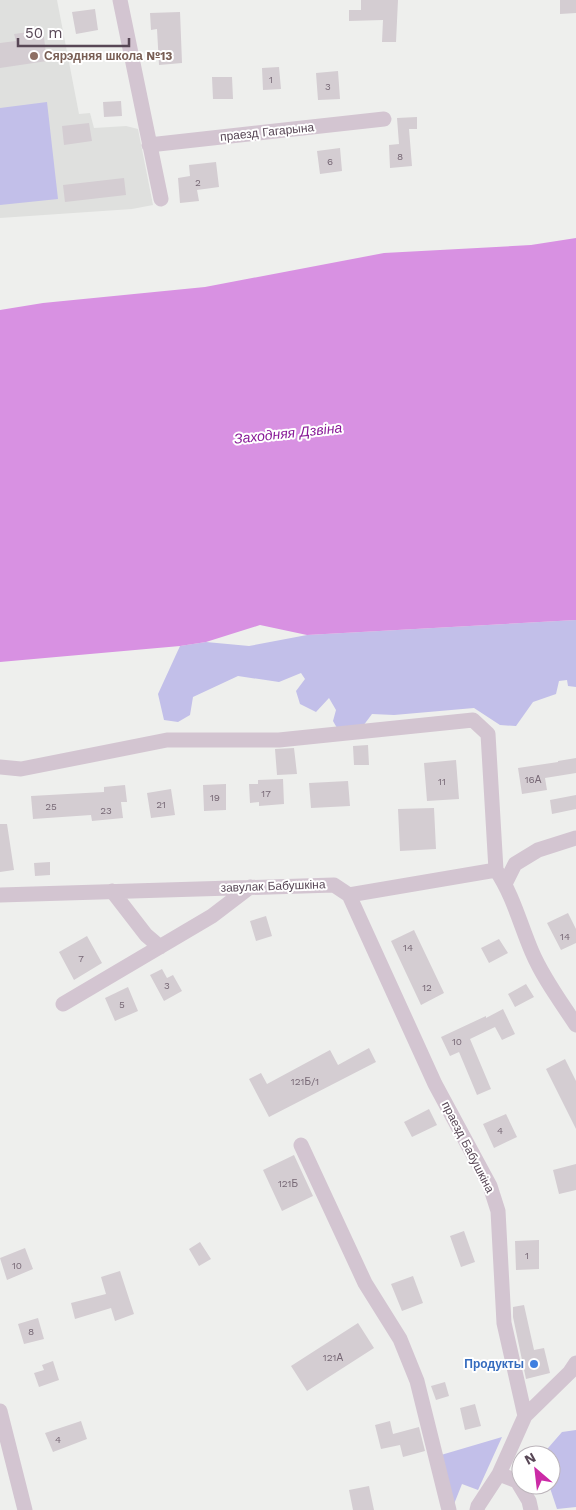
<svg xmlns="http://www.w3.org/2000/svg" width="576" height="1510" font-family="'Work Sans',sans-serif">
  <rect width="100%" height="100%" fill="#eeefed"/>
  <path fill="#dfe0de" d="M0 0H57L79 114 90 113 94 128 126 126 138 129 153 205 132 209 0 218Z"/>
  <path fill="#c2bfe9" d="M47 102 58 199 0 205V108Z
    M576 620V687L568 686 567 680 559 681 556 694 533 702 516 726 500 725 474 708 394 715 372 714 363 726 337 728 333 721 336 710 329 698 316 712 300 704 296 691 305 679 301 673 279 682 238 676 193 697 190 715 178 722 164 720 158 694 180 646 206 642 249 646 307 635Z
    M576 1430V1507L557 1509 549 1485H551V1455H542L562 1432Z
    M502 1437 478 1490 462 1484 454 1504 441 1455Z"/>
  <path fill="#d891e2" d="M576 238V620L307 635 260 625 206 642 180 646 0 662V310L43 303 205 287 384 253 531 245Z"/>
  <path fill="#d4cdd2" d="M361 0H398L396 42H382L383 20 349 21V10H361Z
    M560 0H576V13L560 14Z
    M95 9 98 30 76 34 72 12Z
    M180 12 182 63 159 65 157 29 151 30 150 13Z
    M43 30 47 61 0 68V43L16 41 14 34Z
    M279 67 281 89 263 90 262 68Z
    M338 71 340 99 318 100 316 73Z
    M212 77H232L233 99H213Z
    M121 101 122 116 104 117 103 102Z
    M417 117V129H409L412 166 390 168 389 145 399 144 397 118Z
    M89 123 92 141 64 145 62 126Z
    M340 148 342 171 320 174 317 151Z
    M216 162 219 187 197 190 199 201 180 203 178 178 190 176 189 165Z
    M124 178 126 195 65 202 63 185Z
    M368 745 369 765H354L353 746Z
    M294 748 297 774 277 775 275 749Z
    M576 758V773L545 778 547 790 522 794 518 768 558 762V761Z
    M456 760 459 799 427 801 424 763Z
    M283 779 284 804 259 806V802L250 803 249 784H258V780Z
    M348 781 350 806 311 808 309 783Z
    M226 784V810L204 811 203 785Z
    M125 785 127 802H121L123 818 92 821 91 815 33 819 31 796 104 792V787Z
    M171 789 175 815 151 818 147 793Z
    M576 795V809L552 814 550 800Z
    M434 808 436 849 400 851 398 809Z
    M0 824H7L14 870 0 872Z
    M50 862V875L35 876 34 863Z
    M568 913 576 929V943L561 950 547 923Z
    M266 916 272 936 256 941 250 921Z
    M414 930 444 993 421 1005 391 941Z
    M87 936 102 963 74 980 59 952Z
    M499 939 508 953 489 963 481 948Z
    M162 969 167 978 173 975 182 991 164 1001 150 975Z
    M526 984 534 997 515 1007 508 994Z
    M128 987 138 1011 115 1021 105 998Z
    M503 1009 515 1034 502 1040 495 1027 470 1039 491 1089 477 1095 459 1052 450 1056 441 1037 486 1016V1018Z
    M369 1048 376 1062 269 1117 249 1079 261 1073 267 1084 330 1050 338 1065Z
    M565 1059 576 1081V1129L546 1069Z
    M429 1109 437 1125 412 1137 404 1122Z
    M506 1114 517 1137 494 1148 483 1124Z
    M294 1155 313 1196 282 1211 263 1170Z
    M576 1164V1190L559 1194 553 1170Z
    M464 1231 475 1262 461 1267 450 1236Z
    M539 1240V1269L516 1270 515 1241Z
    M200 1242 211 1259 199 1266 189 1249Z
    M25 1248 33 1269 7 1280 0 1258Z
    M120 1271 134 1314 115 1321 111 1308 75 1319 71 1303 106 1294 101 1277Z
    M413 1276 423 1303 402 1311 391 1284Z
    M524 1305 534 1350 544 1348 550 1373 526 1379 513 1317V1307Z
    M38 1318 44 1339 24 1344 18 1324Z
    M358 1323 374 1348 307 1391 291 1366Z
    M53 1361 59 1380 39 1387 34 1373 44 1370 42 1365Z
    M445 1382 449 1396 436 1400 431 1386Z
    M475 1404 481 1426 465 1430 460 1408Z
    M81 1421 87 1439 53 1452 45 1433Z
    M390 1421 393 1434 419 1427 425 1451 403 1457 400 1445 381 1449 375 1425Z
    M369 1486 374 1510H353L349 1490Z"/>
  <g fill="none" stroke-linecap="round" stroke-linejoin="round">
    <path stroke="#d3c5d1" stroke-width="15" d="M120 0 161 199
      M149 145 384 119
      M0 767 21 769 167 740H279L473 720 488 734 496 870
      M505 884 515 864 538 850 576 838
      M112 891 146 935 160 947
      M0 895 334 885 349 895 496 870C513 895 520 924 532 952 543 978 561 1002 576 1025
      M349 895 435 1084 490 1186 498 1211 504 1323 525 1416
      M63 1004 212 916 250 887
      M301 1145 365 1283 400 1339 417 1381 449 1510
      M0 1411 25 1510
      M499 1474 517 1481 529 1501 531 1510
      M477 1510 478 1506 499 1474 525 1416 570 1372 576 1363"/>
  </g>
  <circle fill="#8d6e63" stroke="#fff" stroke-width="2" cx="34" cy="56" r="5"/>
  <circle fill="#3f7fe0" stroke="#fff" stroke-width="2" cx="534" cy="1364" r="5"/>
  <g text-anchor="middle" stroke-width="4" stroke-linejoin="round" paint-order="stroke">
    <g font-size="10" fill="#776875">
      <text x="271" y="83">1</text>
      <text x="328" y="90">3</text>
      <text x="400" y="160">8</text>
      <text x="330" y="165">6</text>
      <text x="198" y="186">2</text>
      <text x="533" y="783">16А</text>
      <text x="442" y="785">11</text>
      <text x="266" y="797">17</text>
      <text x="215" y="801">19</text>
      <text x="161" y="808">21</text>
      <text x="51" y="810">25</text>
      <text x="106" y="814">23</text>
      <text x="565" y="940">14</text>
      <text x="408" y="951">14</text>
      <text x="81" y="962">7</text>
      <text x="167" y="989">3</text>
      <text x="427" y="991">12</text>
      <text x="122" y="1008">5</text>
      <text x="457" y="1045">10</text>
      <text x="305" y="1085">121Б/1</text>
      <text x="500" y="1134">4</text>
      <text x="288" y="1187">121Б</text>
      <text x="527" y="1259">1</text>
      <text x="17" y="1269">10</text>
      <text x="31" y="1335">8</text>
      <text x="333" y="1361">121А</text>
      <text x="58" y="1443">4</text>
    </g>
    <g font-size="12" font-weight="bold" fill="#785e54" stroke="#fff" text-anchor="start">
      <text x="44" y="60">Сярэдняя школа №13</text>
    </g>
    <g font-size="12" fill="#584756" stroke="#fff">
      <text transform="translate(267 132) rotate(-6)" y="4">праезд Гагарына</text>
      <text transform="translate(273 886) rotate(-2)" y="4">завулак Бабушкіна</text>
      <text transform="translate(468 1147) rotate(63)" y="4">праезд Бабушкіна</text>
    </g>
    <g font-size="12" font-weight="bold" fill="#366cbe" stroke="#fff" text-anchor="end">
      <text x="524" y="1368">Продукты</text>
    </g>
    <g font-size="14" font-style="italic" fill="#891b98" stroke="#fff">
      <text transform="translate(288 433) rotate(-6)" y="5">Заходняя Дзвіна</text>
    </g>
  </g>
  <g transform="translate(536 1470) rotate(332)"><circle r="24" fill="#ffffff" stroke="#bcb5bb"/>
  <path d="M0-4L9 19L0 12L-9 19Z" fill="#cb2ba6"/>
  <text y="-8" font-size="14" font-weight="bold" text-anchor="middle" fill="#584756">N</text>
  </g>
  <path d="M18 38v8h111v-8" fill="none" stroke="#584756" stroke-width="2.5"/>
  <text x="25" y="38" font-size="15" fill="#584756" stroke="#ffffff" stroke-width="4" paint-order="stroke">50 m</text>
</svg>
